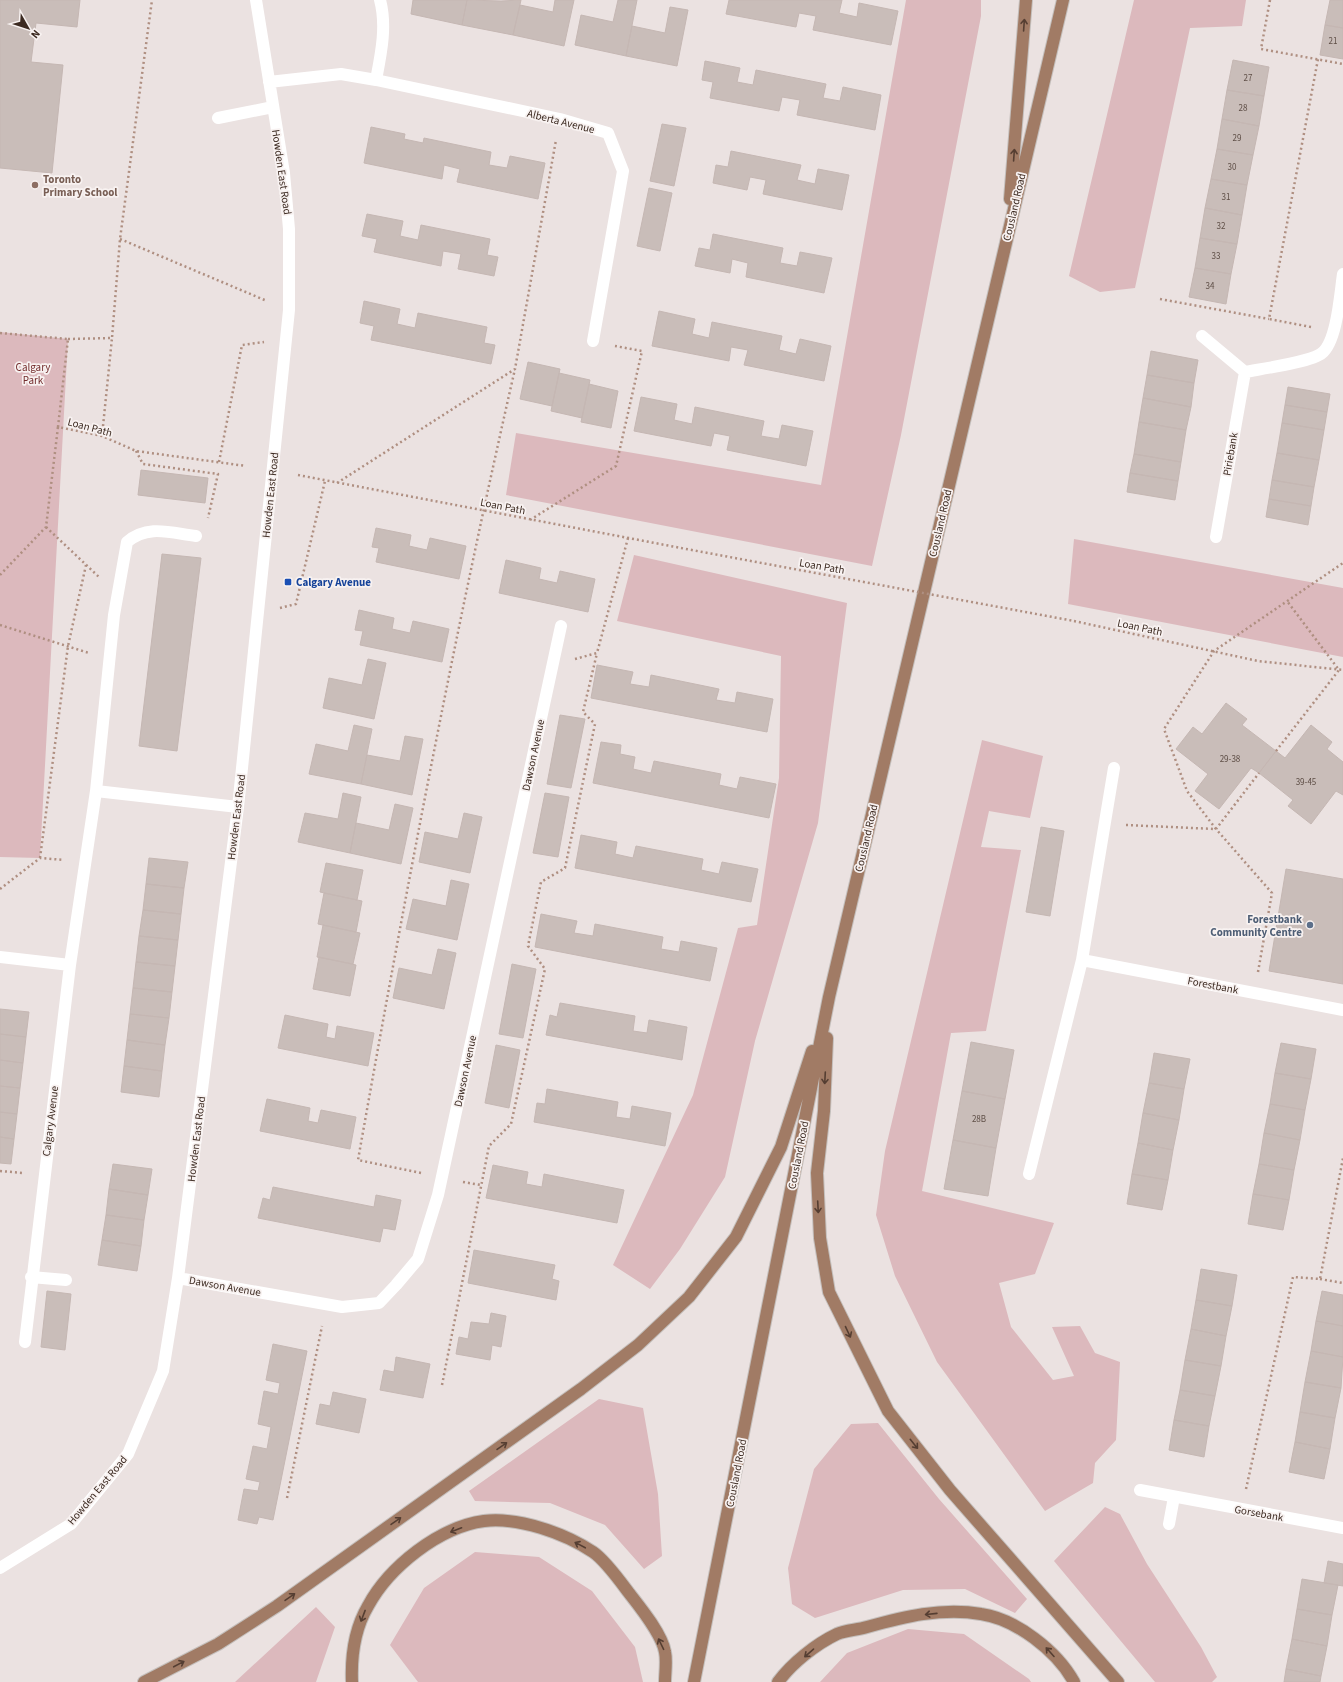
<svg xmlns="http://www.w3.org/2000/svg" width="1343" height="1682" font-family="'Source Sans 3',sans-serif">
  <rect width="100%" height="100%" fill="#ebe2e1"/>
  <path fill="#dcb9bd" d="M906 0H981V16L901 435 872 566 506 495 516 433 821 485Z
    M1134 0H1246L1242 26 1190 28 1135 288 1100 292 1069 276Z
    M0 332 68 339 40 858 0 857Z
    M1074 539 1343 588V657L1068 604Z
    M634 555 847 603 818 823 755 1041 725 1177 680 1249 650 1289 613 1265 693 1095 738 928 757 925 779 778 781 656 617 621Z
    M982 740 1043 756 1030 818 989 811 981 847 1021 850 986 1031 951 1033 922 1191 1054 1223 1035 1274 999 1283 1011 1327 1053 1380 1074 1376 1052 1327 1080 1326 1095 1353 1120 1362 1116 1440 1095 1463 1093 1483 1045 1511 937 1362 895 1276 876 1215 885 1151Z
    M599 1399 643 1408 658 1494 662 1556 644 1569 605 1525 550 1503 475 1501 469 1491Z
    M878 1423 939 1499 1027 1599 1015 1613 965 1589 903 1590 815 1618 792 1604 788 1568 814 1469 851 1424Z
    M1105 1507 1120 1514 1147 1564 1201 1647 1217 1677 1212 1682H1155L1054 1561Z
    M475 1552 539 1557 592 1591 635 1647 643 1682H418L390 1645 424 1588Z
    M316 1607 335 1627 316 1682H235Z
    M908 1629 964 1634 1029 1679 1031 1682H820L847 1653Z"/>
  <path fill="#c9bdb9" stroke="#c5b7b3" d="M0 0H80L77 27 36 23 31 62 63 65 52 173 0 168Z
    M413 0H467L462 25 411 14Z
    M467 0 501 1 521 0 513 35 462 25Z
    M555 0H574L564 46 513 35 520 5 553 12Z
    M618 0H637L626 56 575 45 581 15 613 22Z
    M729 0H842L839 13 857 17 859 3 898 11 891 45 813 30 816 16 799 13 796 27 726 14Z
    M1330 0H1343V28L1325 25Z
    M670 7 688 10 677 66 626 56 632 26 665 33Z
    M1325 25 1343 28V59L1320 55Z
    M1233 60 1269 67 1264 96 1227 90Z
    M705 61 740 68 737 82 753 85 756 70 826 84 823 98 840 101 843 87 881 95 875 130 797 115 800 100 782 97 779 111 710 98 713 82 702 80Z
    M1227 90 1264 96 1259 126 1222 119Z
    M1222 119 1259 126 1253 155 1217 149Z
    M662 124 686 128 674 186 650 181Z
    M371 127 405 134 404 139 423 143 424 138 491 152 489 165 507 168 510 156 545 163 538 199 457 182 460 169 444 165 442 179 364 163Z
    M1217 149 1253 155 1247 185 1211 179Z
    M731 151 801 165 797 180 815 184 818 169 849 175 842 210 763 194 766 180 750 177 747 190 713 183 716 165 728 167Z
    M1211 179 1247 185 1242 215 1205 208Z
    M649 188 672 193 660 251 637 246Z
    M1205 208 1242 215 1237 244 1200 238Z
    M367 214 403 221 400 236 418 240 421 225 490 239 487 255 498 257 494 276 458 269 461 254 443 251 441 266 374 252 377 239 362 236Z
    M713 234 783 248 780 263 797 266 800 252 832 258 824 293 746 277 748 263 732 259 730 273 695 266 699 248 710 250Z
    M1200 238 1237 244 1231 274 1195 268Z
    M1195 268 1231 274 1226 304 1189 297Z
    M364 301 400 309 397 324 415 328 418 313 487 327 484 343 495 345 491 364 371 340 374 326 360 323Z
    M659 311 695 319 692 334 709 338 712 322 782 336 779 350 796 354 800 339 831 346 824 381 744 365 748 350 731 347 729 361 652 346Z
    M1151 351 1198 360 1194 383 1147 375Z
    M528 362 560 369 552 406 520 399Z
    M559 373 590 380 582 418 551 411Z
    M1147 375 1194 383 1191 407 1143 398Z
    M589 384 618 391 611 428 581 422Z
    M1288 387 1330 394 1327 412 1285 405Z
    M641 397 677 404 674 420 692 424 695 407 764 421 761 436 779 439 782 425 813 431 806 466 727 450 730 436 714 433 711 446 634 431Z
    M1143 398 1191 407 1186 430 1139 422Z
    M1285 405 1327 412 1324 430 1282 423Z
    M1139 422 1186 430 1181 462 1134 454Z
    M1282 423 1324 430 1319 460 1277 453Z
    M1277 453 1319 460 1314 487 1272 480Z
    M1134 454 1181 462 1178 481 1130 473Z
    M141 470 208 478 205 503 138 495Z
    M1130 473 1178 481 1175 500 1127 492Z
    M1272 480 1314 487 1311 506 1269 499Z
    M1269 499 1311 506 1308 525 1266 517Z
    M376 528 411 535 409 546 427 550 430 538 466 546 459 579 376 562 379 548 372 547Z
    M162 554 201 558 177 751 139 746Z
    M506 560 541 568 539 579 557 583 560 571 595 579 588 612 499 593Z
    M359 610 394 618 392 629 410 633 413 621 449 629 442 662 360 645 363 631 355 630Z
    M368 659 386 663 374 719 323 708 329 678 362 685Z
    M597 665 633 672 630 684 649 687 651 675 719 689 716 700 735 703 737 692 773 699 767 732 591 698Z
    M1226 703 1247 719 1242 725 1276 751 1259 773 1251 768 1219 809 1195 791 1208 774 1176 749 1193 727 1202 734Z
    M560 715 585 719 571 788 547 784Z
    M354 725 372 729 361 784 309 774 316 744 348 751Z
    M1311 725 1332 742 1327 749 1343 762V795L1336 791 1311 824 1288 806 1293 800 1259 773 1276 751 1285 758Z
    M405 736 423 739 412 795 361 784 367 755 400 761Z
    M601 742 621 745 620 754 635 757 633 769 651 773 654 761 721 774 719 785 737 789 740 777 776 784 769 818 593 783Z
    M343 793 361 797 350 853 298 842 305 813 338 819Z
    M545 793 569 797 558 857 533 853Z
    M395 804 413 808 401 864 350 853 356 823 389 830Z
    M464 813 482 817 470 873 419 862 425 832 458 839Z
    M1041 827 1064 831 1050 916 1026 912Z
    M581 835 617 842 615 854 633 858 636 846 703 859 701 870 719 874 722 862 758 869 751 902 575 868Z
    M149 858 188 862 184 888 146 884Z
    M326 863 363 870 357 900 320 892Z
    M1286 869 1343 879V984L1269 971Z
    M451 880 469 884 457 940 406 929 413 899 446 906Z
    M146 884 184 888 181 914 143 910Z
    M324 893 362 901 356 932 318 924Z
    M143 910 181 914 178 940 139 936Z
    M541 914 577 921 574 933 593 936 595 924 663 937 661 949 679 952 681 941 717 948 710 981 535 947Z
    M323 925 360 933 353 964 317 957Z
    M139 936 178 940 175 966 136 962Z
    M438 949 456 953 444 1009 393 998 399 968 432 975Z
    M319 957 356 965 350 996 313 989Z
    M136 962 175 966 172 992 133 988Z
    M512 964 536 969 523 1038 499 1034Z
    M133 988 172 992 169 1018 130 1014Z
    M560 1003 635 1016 633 1031 647 1033 649 1020 687 1027 682 1060 546 1035 550 1015 557 1017Z
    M0 1009 29 1012 26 1037 0 1034Z
    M130 1014 169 1018 165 1045 127 1040Z
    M285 1015 328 1024 326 1037 335 1039 337 1026 374 1033 368 1066 278 1048Z
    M0 1034 26 1037 23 1063 0 1060Z
    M127 1040 165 1045 162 1071 124 1066Z
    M971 1042 1014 1050 1005 1099 962 1091Z
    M1281 1043 1316 1049 1311 1079 1275 1073Z
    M496 1045 520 1050 509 1108 485 1103Z
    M1154 1053 1190 1059 1184 1089 1149 1083Z
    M0 1060 23 1063 20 1088 0 1086Z
    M124 1066 162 1071 159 1097 121 1092Z
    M1275 1073 1311 1079 1305 1110 1270 1104Z
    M1149 1083 1184 1089 1179 1120 1143 1113Z
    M0 1086 20 1088 17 1114 0 1112Z
    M547 1089 618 1102 616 1117 630 1119 632 1106 671 1113 665 1146 534 1122 537 1103 545 1104Z
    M962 1091 1005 1099 996 1148 953 1140Z
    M267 1099 310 1108 308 1121 318 1123 321 1110 356 1117 350 1149 260 1131Z
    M1270 1104 1305 1110 1300 1140 1264 1133Z
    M0 1112 17 1114 14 1139 0 1137Z
    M1143 1113 1179 1120 1173 1150 1138 1143Z
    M1264 1133 1300 1140 1294 1170 1259 1164Z
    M0 1137 14 1139 11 1164 0 1163Z
    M953 1140 996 1148 988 1196 944 1189Z
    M1138 1143 1173 1150 1168 1180 1132 1174Z
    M113 1164 152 1169 148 1195 109 1189Z
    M1259 1164 1294 1170 1289 1200 1253 1194Z
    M493 1165 528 1172 526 1184 542 1187 544 1174 624 1190 617 1223 486 1198Z
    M1132 1174 1168 1180 1162 1210 1127 1204Z
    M273 1187 374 1207 376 1195 401 1200 395 1230 383 1228 380 1242 258 1218 263 1198 270 1200Z
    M109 1189 148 1195 144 1220 106 1215Z
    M1253 1194 1289 1200 1283 1230 1248 1224Z
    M106 1215 144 1220 141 1246 102 1240Z
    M102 1240 141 1246 137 1271 98 1265Z
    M474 1250 555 1265 552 1279 559 1281 556 1300 468 1283Z
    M1201 1269 1237 1275 1232 1306 1196 1300Z
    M47 1291 71 1294 65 1350 41 1347Z
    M1322 1291 1343 1295V1326L1316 1321Z
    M1196 1300 1232 1306 1226 1336 1191 1329Z
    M491 1313 506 1316 501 1347 492 1345 490 1360 456 1354 459 1337 468 1339 471 1322 489 1324Z
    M1316 1321 1343 1326V1357L1311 1351Z
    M1191 1329 1226 1336 1221 1366 1185 1360Z
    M273 1344 307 1351 273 1520 259 1517 257 1524 238 1520 244 1489 258 1491 260 1482 246 1479 253 1446 267 1449 271 1427 258 1424 264 1391 278 1394 280 1383 266 1380Z
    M1311 1351 1343 1357 1341 1388 1305 1382Z
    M396 1357 430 1364 423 1398 380 1390 384 1370 394 1372Z
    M1185 1360 1221 1366 1215 1396 1180 1390Z
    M1305 1382 1341 1388 1335 1418 1300 1412Z
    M1180 1390 1215 1396 1209 1426 1174 1420Z
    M333 1392 366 1399 359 1433 316 1424 320 1404 330 1406Z
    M1300 1412 1335 1418 1330 1449 1295 1442Z
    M1174 1420 1209 1426 1204 1457 1169 1450Z
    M1295 1442 1330 1449 1324 1479 1289 1472Z
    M1328 1561 1343 1564V1586L1324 1583Z
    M1302 1579 1338 1585 1332 1615 1297 1609Z
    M1297 1609 1332 1615 1327 1646 1292 1639Z
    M1292 1639 1327 1646 1321 1676 1286 1669Z
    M1286 1669 1321 1676 1320 1682H1284Z"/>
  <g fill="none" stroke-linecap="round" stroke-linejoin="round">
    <defs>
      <path id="major" d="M1010 199 1026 0
        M827 1038 824 1111 817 1173 820 1238 829 1292 888 1411 950 1490 1118 1682
        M144 1682 218 1644 277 1606 581 1389 638 1345 689 1297 736 1237 781 1147 812 1051
        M352 1682C351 1657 355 1628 368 1606 389 1567 439 1527 484 1521 519 1517 564 1533 593 1552 605 1560 620 1581 629 1593 640 1607 662 1634 665 1652 667 1661 665 1673 665 1682
        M694 1682 829 997 1063 0
        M778 1682C792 1663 816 1644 837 1634 846 1630 857 1630 867 1627 903 1617 942 1607 981 1614 1016 1619 1057 1651 1074 1682"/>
    </defs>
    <use href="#major" stroke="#c4bfbc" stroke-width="14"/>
    <path stroke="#af8f81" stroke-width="2.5" stroke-dasharray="2 3" stroke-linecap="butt" d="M1270 0 1261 49 1343 64
      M120 239 267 301
      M1160 299 1269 319
      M1311 327 1269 319 1318 59
      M0 333 68 339 58 427 102 436 136 451 246 466
      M68 339 112 338 120 239 152 0
      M102 436 112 338
      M136 451 143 464 218 474 208 518
      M219 462 242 345 264 342
      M298 475 681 548
      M337 483 515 369 556 140
      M530 520 616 466 642 351 615 346
      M46 527 99 577
      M0 575 46 527 58 427
      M280 608 296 604 325 481
      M1074 621 1258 661 1343 670
      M0 625 89 653
      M575 659 597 653 628 538
      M1276 751 1339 670 1287 601
      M1126 825 1215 829
      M1216 829 1187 791 1164 729 1214 651 1343 563
      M40 858 68 646 86 565
      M0 889 40 858 64 860
      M1258 972 1272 893 1216 829 1259 773
      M0 1171 23 1173
      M421 1173 358 1160C405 895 455 631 515 369
      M463 1182 481 1185
      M1320 1279 1343 1283
      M442 1385 489 1146 511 1124 545 969 528 946 541 882 565 868 595 724 583 712 597 653
      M1246 1489 1293 1277 1320 1279 1343 1158
      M287 1498 322 1326"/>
    <path stroke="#fff" stroke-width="12" d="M376 80C381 54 387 26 380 0
      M269 82 341 74 376 80 560 119 608 133 623 171 593 341
      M218 118 273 107
      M1202 336 1245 372
      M1216 537 1245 372C1260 369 1312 362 1322 353 1337 341 1340 294 1343 274
      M96 791 114 615 127 542C148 524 171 533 196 536
      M0 957 70 965
      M1082 960 1343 1010
      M1029 1174 1082 960 1114 768
      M31 1277 66 1280
      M178 1278 342 1307 379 1303 396 1285 418 1259 438 1195 561 626
      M25 1342 70 965 96 791 238 807
      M1140 1490 1343 1528
      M1169 1524 1174 1497
      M0 1568 71 1524 128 1454 163 1371 178 1278 238 807 289 310V229L284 173 256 0"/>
    <use href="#major" stroke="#a17b65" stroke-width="12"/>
    <path stroke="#af8f81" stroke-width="2.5" stroke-dasharray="2 3" stroke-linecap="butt" d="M681 548 1074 621"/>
  </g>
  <defs><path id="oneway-shaft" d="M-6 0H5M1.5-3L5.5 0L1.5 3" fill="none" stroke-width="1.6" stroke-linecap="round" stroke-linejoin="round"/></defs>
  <g stroke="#553e32">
    <use href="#oneway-shaft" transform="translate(1024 25) rotate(-86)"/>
    <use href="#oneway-shaft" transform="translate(1014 155) rotate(-86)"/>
    <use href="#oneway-shaft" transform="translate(825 1078) rotate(93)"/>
    <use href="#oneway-shaft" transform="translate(818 1207) rotate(87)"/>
    <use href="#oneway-shaft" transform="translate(848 1332) rotate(65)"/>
    <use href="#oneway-shaft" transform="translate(914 1444) rotate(51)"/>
    <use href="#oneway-shaft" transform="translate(502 1446) rotate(-35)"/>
    <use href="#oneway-shaft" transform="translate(396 1521) rotate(-35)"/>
    <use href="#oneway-shaft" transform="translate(456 1530) rotate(159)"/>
    <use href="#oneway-shaft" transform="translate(580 1545) rotate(-152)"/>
    <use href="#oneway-shaft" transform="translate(290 1597) rotate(-35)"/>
    <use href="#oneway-shaft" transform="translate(931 1614) rotate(174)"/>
    <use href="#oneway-shaft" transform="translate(363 1616) rotate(111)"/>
    <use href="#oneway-shaft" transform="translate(661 1644) rotate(-116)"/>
    <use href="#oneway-shaft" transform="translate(1050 1652) rotate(-132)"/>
    <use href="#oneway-shaft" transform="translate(809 1653) rotate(139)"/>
    <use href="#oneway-shaft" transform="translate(179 1664) rotate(-28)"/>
  </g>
  <circle fill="#8d6e63" stroke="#f8f2f1" stroke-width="1.5" cx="35" cy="185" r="4"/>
  <rect fill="#1a4fb4" stroke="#f8f2f1" stroke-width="1.5" x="284" y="578" width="8" height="8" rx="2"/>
  <circle fill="#5c6f8a" stroke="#f8f2f1" stroke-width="1.5" cx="1310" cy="925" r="4"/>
  <g text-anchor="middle" stroke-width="3.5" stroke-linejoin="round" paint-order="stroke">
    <g font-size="9" fill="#5f4f47">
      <text x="1333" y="44">21</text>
      <text x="1248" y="81">27</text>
      <text x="1243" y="111">28</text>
      <text x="1237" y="141">29</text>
      <text x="1232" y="170">30</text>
      <text x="1226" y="200">31</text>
      <text x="1221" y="229">32</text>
      <text x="1216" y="259">33</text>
      <text x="1210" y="289">34</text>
      <text x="1230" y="762">29-38</text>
      <text x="1306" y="785">39-45</text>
      <text x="979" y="1122">28B</text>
    </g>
    <g font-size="11" fill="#3c2a21" stroke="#f8f2f1">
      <text transform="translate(561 121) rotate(14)" y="4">Alberta Avenue</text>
      <text transform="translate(282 172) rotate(82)" y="4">Howden East Road</text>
      <text transform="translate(1014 207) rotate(-77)" y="4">Cousland Road</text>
      <text transform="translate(90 427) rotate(15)" y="4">Loan Path</text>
      <text transform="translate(1230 454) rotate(-80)" y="4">Piriebank</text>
      <text transform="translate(270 495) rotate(-84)" y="4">Howden East Road</text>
      <text transform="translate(503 506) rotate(11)" y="4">Loan Path</text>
      <text transform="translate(940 523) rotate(-77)" y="4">Cousland Road</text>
      <text transform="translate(822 566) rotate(10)" y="4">Loan Path</text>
      <text transform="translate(1140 627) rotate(12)" y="4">Loan Path</text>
      <text transform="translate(533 755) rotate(-78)" y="4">Dawson Avenue</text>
      <text transform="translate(236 817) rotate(-83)" y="4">Howden East Road</text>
      <text transform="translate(866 838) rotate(-77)" y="4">Cousland Road</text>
      <text transform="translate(1213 985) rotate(11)" y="4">Forestbank</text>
      <text transform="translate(465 1071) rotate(-78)" y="4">Dawson Avenue</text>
      <text transform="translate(50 1121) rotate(-83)" y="4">Calgary Avenue</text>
      <text transform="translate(196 1139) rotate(-83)" y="4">Howden East Road</text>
      <text transform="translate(798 1155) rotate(-79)" y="4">Cousland Road</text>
      <text transform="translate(225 1286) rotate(10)" y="4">Dawson Avenue</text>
      <text transform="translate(736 1473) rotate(-79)" y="4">Cousland Road</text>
      <text transform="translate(97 1490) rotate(-50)" y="4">Howden East Road</text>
      <text transform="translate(1259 1513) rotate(10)" y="4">Gorsebank</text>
    </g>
    <g font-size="11" font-weight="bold" fill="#785e54" stroke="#f8f2f1" text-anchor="start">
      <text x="43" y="183">Toronto<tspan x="43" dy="13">Primary School</tspan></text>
    </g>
    <g font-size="11" fill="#722c2c" stroke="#f8f2f1">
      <text x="33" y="371">Calgary<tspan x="33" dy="13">Park</tspan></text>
    </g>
    <g font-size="11" font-weight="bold" fill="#164399" stroke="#f8f2f1" text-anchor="start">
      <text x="296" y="586">Calgary Avenue</text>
    </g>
    <g font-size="11" font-weight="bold" fill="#4e5e75" stroke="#f8f2f1" text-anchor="end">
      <text x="1302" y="923">Forestbank<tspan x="1302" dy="13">Community Centre</tspan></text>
    </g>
  </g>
  <g transform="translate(28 28) rotate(129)" stroke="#f8f2f1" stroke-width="3" paint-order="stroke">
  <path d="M0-3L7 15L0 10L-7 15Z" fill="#3c2a21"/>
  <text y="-6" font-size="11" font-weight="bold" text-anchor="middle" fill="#3c2a21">N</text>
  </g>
</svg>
